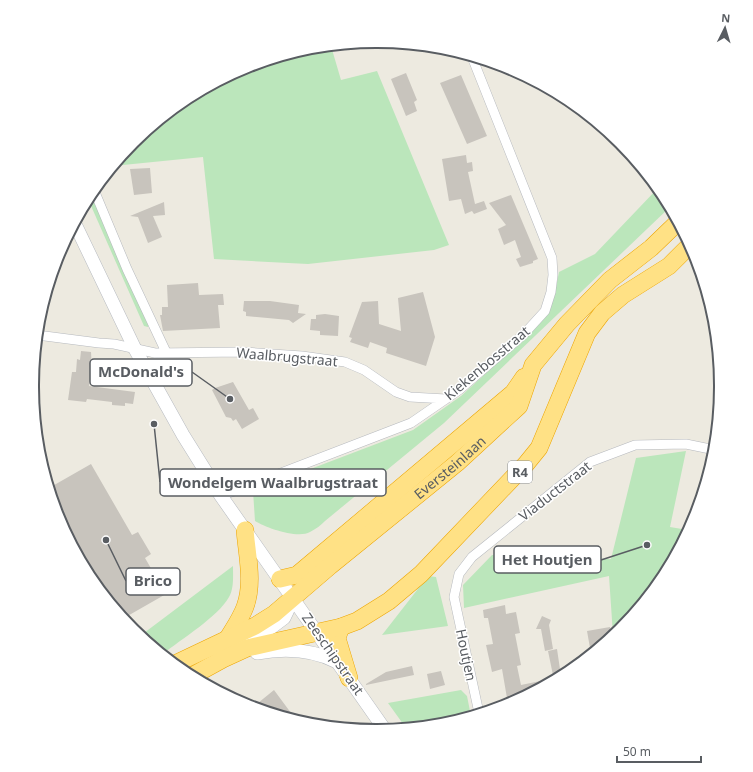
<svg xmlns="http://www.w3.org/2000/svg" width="753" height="772" font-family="'Noto Sans',sans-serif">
  <rect width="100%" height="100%" fill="#edeae0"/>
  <path fill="#bbe6bb" d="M331 46 341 80 377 71 449 245 434 250 308 264 214 259 203 157 113 166 133 142 185 99 245 68 310 48Z
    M658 188 670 207 444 423 325 521C321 525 316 529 310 532 298 539 266 528 255 521L253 491 413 430 461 396 515 347 546 316 554 297 559 272 595 254Z
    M91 193 148 325V327L144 326 88 199Z
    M686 451 670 527 688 530 663 578 620 630 613 635 609 576 464 608 463 585 492 555 611 559 636 458Z
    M233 566C233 576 234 589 229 597 218 617 181 639 163 654L140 636Z
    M428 576 436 577 448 626 382 635Z
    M461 690 467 696 471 716 443 724 406 728 388 703Z"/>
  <path fill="#c8c4bd" d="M406 73 417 100 414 102 417 111 406 116 391 79Z
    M461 75 487 136 467 144 440 83Z
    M466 155 467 163 472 162 473 171 468 172 475 204 484 201 487 209 474 214 472 211 465 214 461 199 449 201 442 159Z
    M150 168 152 193 134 195 130 169Z
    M511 195 538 259 533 261V263L520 267 516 259 521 257 515 240 504 245 498 229 506 225 489 203Z
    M164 202 165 215 153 216 162 237 148 243 138 217 130 216Z
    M198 283 199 295 223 294 224 305H218L220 328 163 331 160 315H162V307H168L167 285Z
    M423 292 435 337 426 366 386 353 387 348 370 342 368 348 350 342 352 338 349 337 362 302 378 301 379 324 401 331 398 298Z
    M244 301H270L299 305 298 313 306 314 293 323 289 320 246 316V312L243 311Z
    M325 314 339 316 338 336 320 335V331L310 330 311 319H316V315Z
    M81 351 91 352 92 369 89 386 135 392 133 404 125 403V406L112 405V402L87 399 86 402 68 400 72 372H76L77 359 80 360Z
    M233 382 249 410 253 408 259 419 242 429 236 419 233 421 231 418 226 417 212 390 215 388Z
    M91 464 132 535 138 532 151 554 145 558 166 594 124 618 90 577 58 518 49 488Z
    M505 605 506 614 516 612 520 633 515 634 521 665 517 666 521 685 550 679 551 681 508 704 502 669 492 672 486 645 493 644 488 618H484L483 610Z
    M542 616 551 620 549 625 553 649 545 651 541 629H536Z
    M610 627 612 636 596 650 595 646 590 648 587 631Z
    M557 649 561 676 554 680 548 651Z
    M412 666 414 675 366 685V684L386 672Z
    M441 671 445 685 430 689 427 674Z
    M274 690 291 713 286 717 253 707Z"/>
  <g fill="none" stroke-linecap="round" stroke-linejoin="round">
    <defs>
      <path id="street" d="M94 190 127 269 166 352
        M37 335 99 343 114 344 155 353 244 352 302 356 345 362 364 370 396 392 410 397 446 399
        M221 496 411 423 459 390 524 334 545 311 551 292 553 275 552 258 472 57
        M479 713 454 597 459 574 472 557 590 462 635 445 686 444 715 450"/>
      <path id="secondary" d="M75 224 135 349 183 435 221 496 385 730
        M239 647 272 627 284 618 293 599
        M257 653C285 648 312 649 337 662"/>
      <g id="highway">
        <path d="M280 579 297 575 513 393 524 377"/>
        <path d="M341 627 337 638 349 678"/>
        <path d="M228 638C234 628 241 618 245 607 254 583 247 555 245 530"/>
        <path id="s1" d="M175 664 255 626 274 614 330 566 457 463 519 406 533 365 567 324 610 280 651 248 678 222"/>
        <path d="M192 676 223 659 247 648 341 627 357 621 389 601 421 574 526 464 539 448 587 333 602 313 623 295 669 266 690 245"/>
      </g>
    </defs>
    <use href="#street" stroke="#b6b9be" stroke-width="10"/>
    <use href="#secondary" stroke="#b6bac0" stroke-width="14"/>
    <use href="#highway" stroke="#eda500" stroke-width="18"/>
    <use href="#street" stroke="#fff" stroke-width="9"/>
    <use href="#secondary" stroke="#fff" stroke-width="13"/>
    <use href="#highway" stroke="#ffe185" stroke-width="17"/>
  </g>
  <g text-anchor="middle" stroke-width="3" stroke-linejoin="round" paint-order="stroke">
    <rect fill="#fff" stroke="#8b8e91" stroke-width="1" x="508" y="461" width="24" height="22" rx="3"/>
    <g font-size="13" font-weight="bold" fill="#595d62">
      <text x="520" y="477">R4</text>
    </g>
    <g font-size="14" fill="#595d62" stroke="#fff">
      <text transform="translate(287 357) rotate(5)" y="5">Waalbrugstraat</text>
      <text transform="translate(487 363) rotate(-40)" y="5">Kiekenbosstraat</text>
      <text dy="5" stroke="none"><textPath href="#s1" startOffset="340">Eversteinlaan</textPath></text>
      <text transform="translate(555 491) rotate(-38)" y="5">Viaductstraat</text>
      <text transform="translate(333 654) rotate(55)" y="5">Zeeschipstraat</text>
      <text transform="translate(466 655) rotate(78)" y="5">Houtjen</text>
    </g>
  </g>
  <path d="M0 0H753V772H0ZM376 48H377A337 337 0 0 1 714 385V387A337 337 0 0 1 377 724H376A337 337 0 0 1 39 387V385A337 337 0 0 1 376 48Z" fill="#fff" fill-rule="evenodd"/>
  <path fill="none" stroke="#595d62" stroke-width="2" d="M376 48H377A337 337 0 0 1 714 385V387A337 337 0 0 1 377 724H376A337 337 0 0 1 39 387V385A337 337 0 0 1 376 48Z"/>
  <path fill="none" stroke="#595d62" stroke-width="1.5" d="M230 399L192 372M154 424L160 482M647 545L601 560M106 540L126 581"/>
  <g fill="#595d62" stroke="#fff" stroke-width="1.5">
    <circle cx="230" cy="399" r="4"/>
    <circle cx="154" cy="424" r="4"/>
    <circle cx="647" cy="545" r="4"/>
    <circle cx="106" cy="540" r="4"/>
  </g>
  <g fill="#fff" stroke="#595d62" stroke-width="1.5">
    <rect x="90" y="359" width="102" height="27" rx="4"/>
    <rect x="160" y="469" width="226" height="27" rx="4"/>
    <rect x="494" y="546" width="107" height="27" rx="4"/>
    <rect x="126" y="568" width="54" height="27" rx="4"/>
  </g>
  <g font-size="15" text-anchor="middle" font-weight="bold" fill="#595d62">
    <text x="141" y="377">McDonald's</text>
    <text x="273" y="488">Wondelgem Waalbrugstraat</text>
    <text x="547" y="565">Het Houtjen</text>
    <text x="153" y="586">Brico</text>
  </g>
  <g transform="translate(725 28) rotate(5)" stroke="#ffffff" stroke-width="3" paint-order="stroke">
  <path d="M0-3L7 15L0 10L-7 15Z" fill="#595d62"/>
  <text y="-6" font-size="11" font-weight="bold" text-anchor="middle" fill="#595d62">N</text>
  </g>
  <path d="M617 756v6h84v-6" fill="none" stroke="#595d62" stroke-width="2"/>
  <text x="623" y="756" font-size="12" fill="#595d62" stroke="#ffffff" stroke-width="3" paint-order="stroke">50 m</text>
</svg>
